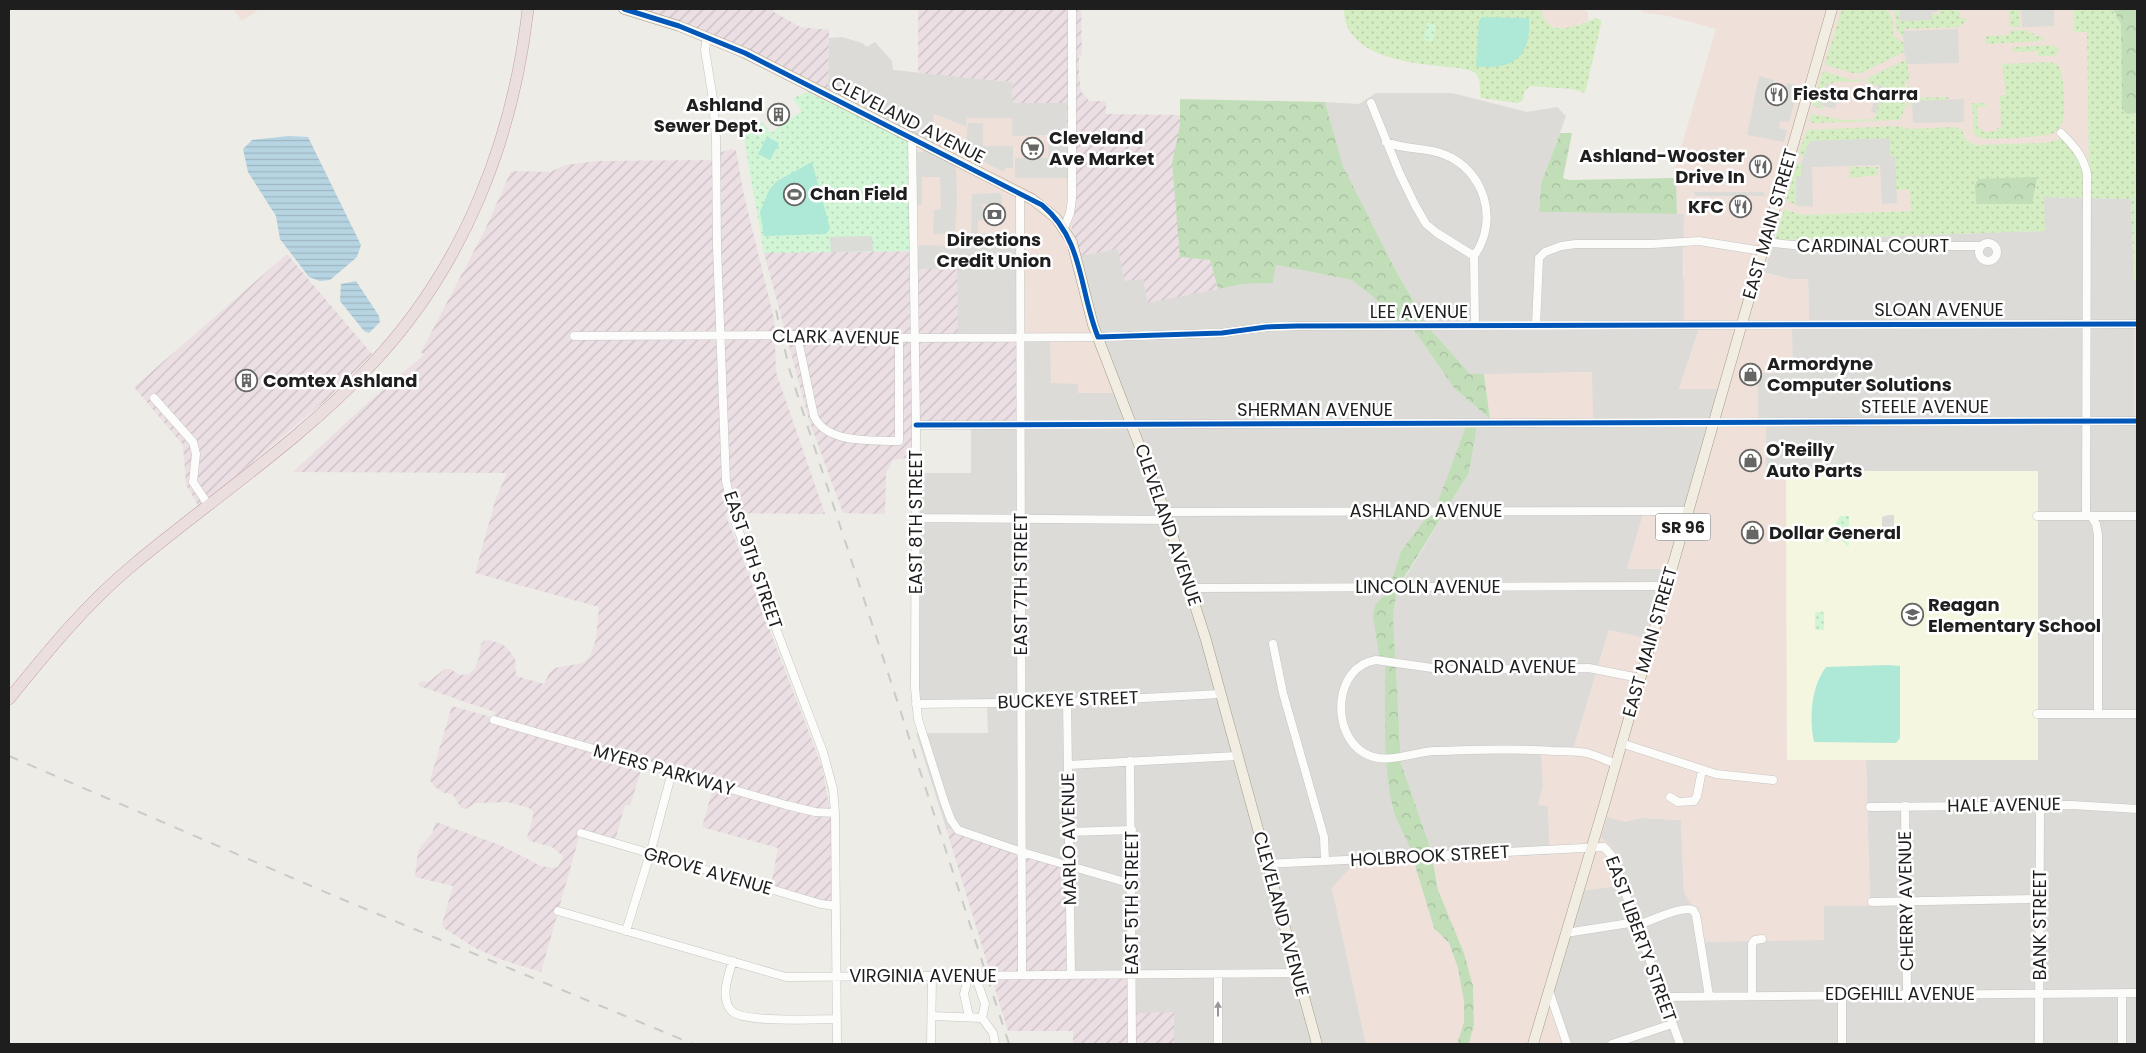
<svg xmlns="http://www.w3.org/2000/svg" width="2146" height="1053" font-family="Poppins,sans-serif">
  <defs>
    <pattern id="industrial-furrows" width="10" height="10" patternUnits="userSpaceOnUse" patternTransform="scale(1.25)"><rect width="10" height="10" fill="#ebdfe4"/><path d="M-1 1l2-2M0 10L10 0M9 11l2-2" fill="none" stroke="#c9bfc3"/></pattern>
    <pattern id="grass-dots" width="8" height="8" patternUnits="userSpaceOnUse" patternTransform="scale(1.25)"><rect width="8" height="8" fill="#d4edc2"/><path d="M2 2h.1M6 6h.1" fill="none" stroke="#b6cba6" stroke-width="1.8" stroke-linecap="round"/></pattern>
    <pattern id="forest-crowns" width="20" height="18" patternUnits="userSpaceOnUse" patternTransform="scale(1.25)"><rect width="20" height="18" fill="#c2deb9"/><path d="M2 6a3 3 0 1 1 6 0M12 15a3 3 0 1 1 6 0" fill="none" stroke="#a6be9f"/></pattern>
    <pattern id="park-dots" width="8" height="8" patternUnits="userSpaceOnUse" patternTransform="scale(1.25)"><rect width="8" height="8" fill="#d2f5d6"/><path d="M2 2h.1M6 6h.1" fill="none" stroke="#b4d2b7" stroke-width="1.8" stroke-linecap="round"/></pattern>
    <pattern id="water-rules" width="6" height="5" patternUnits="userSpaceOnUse" patternTransform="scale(1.25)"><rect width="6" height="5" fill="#b7d4e2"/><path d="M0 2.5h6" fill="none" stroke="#9db6c1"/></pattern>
  </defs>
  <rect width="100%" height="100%" fill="#edece6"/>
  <path fill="#dcdbd8" d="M842 37 862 43 867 47 875 42 892 61 893 70 1012 82 1013 103H1067L1066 135 1012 136V119L966 127 934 114 932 144 909 140 807 92 820 86 828 90 829 38Z
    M1376 93H1452L1527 112 1557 107 1566 116 1541 183 1539 212 1684 214 1683 276 1700 326 1679 389H1720L1687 507 1645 508 1627 569H1669L1649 639 1609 630 1574 747 1541 748 1543 786 1538 805 1548 806 1550 855 1433 860 1431 850 1401 763 1393 614 1397 591 1469 473 1477 426H1466L1437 505 1401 551 1388 592 1375 604 1380 656H1385L1387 765 1392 807 1413 851 1414 862 1353 865 1332 888 1366 1044H1174V1013H1130L1072 977 1069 864 946 828 916 733H988L987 706 919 707V601L913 473H971V426L958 336 916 269 915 245 1021 246 1051 337 1078 384V393L1094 319 1079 256 1118 249 1125 280 1143 279 1148 302 1243 284 1273 283 1276 265 1352 280 1409 323 1454 388 1490 419H1592L1591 372 1470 375 1430 329 1396 271 1343 166 1325 102 1359 104Z
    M2044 197 2131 199 2134 280H2137V1044H1566L1550 999 1581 891 1607 817 1625 821 1641 818 1681 820 1684 892 1824 940V906L1870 905 1866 760 2038 759V471H1766V424L1758 423V373L1792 320H1809L1808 279H1789L1763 272 1775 240 2044 231Z"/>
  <path fill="#f0e0da" d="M233 9H260L242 21Z
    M1541 9H1583L1588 12V21L1569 28H1558L1548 25 1542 18Z
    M1642 9H2074V32L2087 31 2089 176 1978 179 1925 210 1802 215 1789 210H1783L1763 272 1789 279H1808L1809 321H1792L1793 373H1758V423L1766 424V470L1786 471 1787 760H1866L1870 906H1824V940L1703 942 1699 919 1684 892 1681 820 1641 818 1625 822 1607 817 1601 838 1611 846 1626 885 1581 891 1550 999 1566 1044H1469L1474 1024 1473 986 1464 953 1438 890 1433 860 1550 855 1548 806 1538 805 1543 786 1541 748 1574 747 1609 630 1649 639 1668 569H1627L1645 507H1687L1719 389H1679L1700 327 1684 326V214H1677L1675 168 1716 29 1668 16 1642 12Z
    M934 114 966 127 967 118H1012V136L1073 135 1072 234 1090 303 1123 393H1078V384L1051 383 1050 337H1021V246L909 245V140L932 144Z
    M2134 325H2137V418H2134Z
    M1592 372 1593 419H1490L1484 374Z
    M1414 862 1434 928 1449 943 1458 968 1464 1002V1022L1457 1044H1366L1332 888 1353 865Z"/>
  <path fill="url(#industrial-furrows)" d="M635 9H774V12L800 27 829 30 828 90Z
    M918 9H1081L1082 55H1079V75L1081 91 1089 101H1106V114L1180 115V257L1210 260 1218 289 1148 303 1143 279 1125 281 1118 249 1079 256 1072 234 1073 136 1066 135 1067 103H1013L1012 82 918 73Z
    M732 149 736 150 743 191 774 319 776 372 825 514 725 513 822 767 831 816V904L771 885 778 848 702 827 713 788 642 767 630 806 625 805 615 841 581 830 541 972 500 959 475 948 445 929 442 924 453 886 415 877 418 850 432 833 436 822 500 845 541 866 552 868 558 867 563 856 552 847 530 841 527 838 533 816V812L529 808 507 802 477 803 465 809 461 808 453 795 442 792 434 786 430 780 452 706 491 717H494L495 712 419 686 418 684 421 681 428 682 445 669H450L460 675 469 674 474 669 479 658 481 644 484 641 489 640 502 644 508 649 515 659 516 676 544 684 550 672 555 668 583 663 590 656 596 639 599 607 475 573 496 498 507 473 293 472 365 405 424 355 421 352 485 230 511 171 550 172 566 165 598 161 711 160 722 152Z
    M909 245H915L916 269H957L958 336 1021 337 1022 426 912 427V457L893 460 886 473 885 514 843 513 809 420 764 253 909 251Z
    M287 254 372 354 326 400 199 507 186 485 183 445 134 387Z
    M946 828 1069 864 1072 976H1129L1131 1013 1174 1012V1044H1073V1031H1008Z"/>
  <path fill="#f5f6e0" d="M1786 471H2038V760H1787Z"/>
  <path fill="url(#grass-dots)" d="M1344 9H1541C1546 40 1577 26 1596 18L1601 20V24L1585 93 1573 89 1530 86 1524 92 1523 100 1518 103 1481 98C1479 91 1482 78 1475 73 1468 68 1456 68 1448 67 1412 63 1344 58 1344 9Z
    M1842 9 1885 10C1896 15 1891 25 1894 36L1904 43V52L1861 73H1852L1826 65 1825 63Z
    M1894 9H1900V20H1932V14H1939V9L1960 11V18L1968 19 1959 27 1904 29 1903 37 1897 31Z
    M2009 9H2020V27H2009Z
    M2074 9H2113L2121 24 2122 109 2127 114 2137 113V280H2134L2131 199 2044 197 2045 231 1775 240 1784 209 1802 215 1911 211 1910 189 1896 190 1895 156 1810 141 1803 157H1801L1799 153 1807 130 1897 126 1910 129 1955 127 1962 130 1966 140 1974 145 2046 143 2061 139 2068 143 2089 176 2087 32H2074Z
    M2027 30 2028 33H2034V36H2042L2043 41 1986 44 1985 36 2009 35V31Z
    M2053 45 2059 50 2057 54 2054 56H2038V51L2013 52V47Z
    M1907 59 1909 81H1905V108L1900 120 1813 123 1809 121 1811 114 1844 120 1874 119 1884 87 1868 83V78Z
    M2051 62 2059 66C2064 75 2065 110 2063 120 2061 125 2058 130 2054 133 2048 137 1990 140 1981 138 1978 137 1977 136 1974 134L1972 103H1986V107H1977L1978 129 1982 128 1983 132 1997 131V128H2001L2000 96 2006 95 2002 64Z
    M1826 72 1852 80 1863 79 1864 81 1833 82 1831 85 1826 83 1820 106 1824 107 1823 109 1813 106 1822 73Z
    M1912 86V98L1948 97V100L1913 101 1912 105 1908 106V87Z
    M1797 163H1801V177H1796V205H1801L1800 207 1786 200Z
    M1849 167H1878V175L1849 178Z"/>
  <path fill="url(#forest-crowns)" d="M2113 9H2137V113L2127 114 2122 109 2121 24Z
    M1180 99 1325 102 1343 166 1396 271 1430 329 1470 374H1484L1490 419 1454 388 1409 323 1382 321V304L1352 280 1276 265 1273 283 1243 284 1218 289 1210 260 1180 257 1172 163 1180 125Z
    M1560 133H1572L1563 178 1569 180 1676 178 1677 214 1539 212 1541 183Z
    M2037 177 2032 204H1976L1975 185 1978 179Z
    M1466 426H1477L1469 473 1402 581 1397 591 1393 614 1401 763 1431 850 1438 890 1464 953 1473 986 1474 1024 1469 1044H1457L1464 1022V1002L1458 968 1449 943 1434 928 1414 862C1411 841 1396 825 1392 805 1382 757 1386 705 1385 656H1379L1373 616 1375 604 1388 592 1401 551 1437 504Z"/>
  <path fill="url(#park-dots)" d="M1427 23 1436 25 1433 42 1424 40Z
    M807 92 909 140 910 251 764 253 742 127 763 123 771 133 802 111 793 98Z
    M1840 516H1849V545L1847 546C1841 537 1831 537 1824 545Z
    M1821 611 1824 613V630H1815V613Z"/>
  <path fill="#aee8d6" d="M1482 17 1529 18C1531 56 1515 71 1476 66L1479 21Z
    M767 137 779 143 770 160 758 154Z
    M812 162 830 228 826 234 764 236 760 212 769 190 777 181Z
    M1888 665 1900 666V738L1896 743 1814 742C1809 718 1811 687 1826 667Z"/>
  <path fill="#dbdbd8" d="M1900 9H1937V12L1932 13V20L1900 21Z
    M2021 9H2054V26L2022 27Z
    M1958 29 1959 63 1907 64 1904 52 1903 31Z
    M1759 76 1774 80 1767 105 1779 108 1787 83 1799 86 1789 122 1780 121 1779 128 1787 130 1784 142 1747 135Z
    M1826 83 1840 92 1835 109 1820 105Z
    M1878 85 1884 86 1876 113 1871 112Z
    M1964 99V122L1913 123 1912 101Z
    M968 123H983V146H1013V168H1006L1004 172 965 152Z
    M1890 138V156H1895L1897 203 1882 204 1880 165 1812 167 1813 207 1796 205V177L1801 176V163L1810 141Z
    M1049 143 1069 144V178H1015V158H1048Z
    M924 146 956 163 957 200 955 234H933L934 210 941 209 940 177H922V205H917V152H923Z
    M1694 192H1764L1765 196H1695Z
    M999 193 1002 195V204H978L983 205V220H978V233H1012V244H971L972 194Z
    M872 236 873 251 831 252 830 237Z
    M1888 515H1894V533H1882V517Z"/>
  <path fill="url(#water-rules)" d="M288 136 308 137 361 245 357 257 330 280 320 281 309 277 280 239 276 216 248 172 243 149 252 140Z
    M356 281 379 316 380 322 369 333 364 331 340 301 341 284Z"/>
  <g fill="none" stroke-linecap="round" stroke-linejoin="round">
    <defs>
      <path id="minor" d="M707 37 705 50 713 99 716 139 717 247 726 481 736 524 823 752 833 789 835 813 837 1044
        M1371 103 1399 172 1415 205 1426 224 1437 233 1474 256
        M2061 133C2074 146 2083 155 2087 174L2086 516
        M912 137 916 425 915 688 918 719 944 801 951 820 958 830 1022 852 1132 884
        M1386 142C1405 150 1425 147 1443 154 1484 169 1500 220 1474 256
        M1020 193 1022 975
        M1064 228 1070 213 1072 199V9
        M1764 242 1803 246H1981
        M1979 252a9 9 0 1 1 18 0a9 9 0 1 1-18 0Z
        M1474 256 1475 325
        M1536 325 1539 258 1545 252 1561 246 1576 244H1652L1699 241 1762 251
        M797 335 814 416C826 443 868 440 893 441H899V337
        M574 336 819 335 915 338 1098 337 1222 333 1266 327 1297 326 2137 324
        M154 398 193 442 196 454 193 482 209 506
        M916 425 2137 421
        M1165 512 1688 511
        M2037 516H2137
        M2091 516 2096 524 2098 535V714
        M916 518 1168 520
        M1190 588 1666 586
        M1273 644 1283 693 1324 837 1325 860
        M1067 702 1071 975
        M916 704 1067 702 1220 694
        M2037 714H2137
        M494 720 786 805 815 812 835 813
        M1621 743 1716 774 1773 780
        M1130 761 1132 1044
        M1616 764C1606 760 1597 756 1587 753 1576 751 1564 751 1553 751 1514 748 1474 750 1435 751 1412 752 1386 766 1364 753 1330 733 1334 666 1376 660L1446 670 1589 668 1639 678
        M1068 765 1237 756
        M1670 797 1678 802 1694 801 1697 796 1702 770
        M1905 806 1907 995
        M1870 807 2072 805 2137 809
        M1069 832 1132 830
        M581 833 821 904 836 906
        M1267 864 1604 847 1612 856 1680 1044
        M1872 902 2040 899
        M558 911 786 977 1298 973
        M1637 925C1652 921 1679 906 1693 910L1696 915 1709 996
        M626 931 650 854 672 772
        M1566 933 1636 922
        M733 961C728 975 719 1001 733 1012 747 1023 817 1019 837 1019
        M1218 974V1044
        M969 975 964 994 969 1016
        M975 975 985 1004 982 1018 993 1033 995 1044
        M1549 991 1567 1044
        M1752 995V944L1755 940 1762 939
        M1662 997 2137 993
        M932 1016 982 1018
        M931 1044 932 976
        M1612 1044 1672 1024
        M1842 1044V994
        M2039 1044 2040 806
        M2122 1044V993"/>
      <path id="major" d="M624 9 679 26 745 53 1032 199 1056 218 1072 242 1093 325 1165 512 1206 640 1317 1044
        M1533 1044 1603 809 1832 9"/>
      <path id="highway" d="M9 699C47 652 86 604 133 565 213 498 302 440 373 363 464 266 513 140 528 9"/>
    </defs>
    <use href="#minor" stroke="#c5c5c2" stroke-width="9"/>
    <use href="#major" stroke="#a39c82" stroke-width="11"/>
    <use href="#highway" stroke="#c49ca2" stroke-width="12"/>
    <use href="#minor" stroke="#fcfcfb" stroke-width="8"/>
    <use href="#major" stroke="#f1ede3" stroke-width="10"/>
    <use href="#highway" stroke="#eadede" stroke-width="11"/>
    <path stroke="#cacac9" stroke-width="2" stroke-dasharray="10 10" stroke-linecap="butt" d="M776 310 789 368 802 409 1009 1044
      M9 756 339 898 693 1044"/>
    <defs>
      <path id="cycleway" d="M624 9 679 26 745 53 1042 205C1084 240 1079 290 1098 337L1222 333 1266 327 1297 326 2137 324
        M916 425 2137 421"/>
    </defs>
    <use href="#cycleway" stroke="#fff" stroke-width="8"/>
    <use href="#cycleway" stroke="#0057b8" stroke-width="5"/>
  </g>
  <defs><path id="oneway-solid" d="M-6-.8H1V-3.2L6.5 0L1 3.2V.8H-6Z" transform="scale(1.25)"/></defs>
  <use fill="#989898" href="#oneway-solid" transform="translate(1218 1009) rotate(-90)"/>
  <defs>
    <symbol id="restaurant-ring" viewBox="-11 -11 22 22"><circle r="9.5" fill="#fff" stroke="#666664" stroke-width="1.5"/><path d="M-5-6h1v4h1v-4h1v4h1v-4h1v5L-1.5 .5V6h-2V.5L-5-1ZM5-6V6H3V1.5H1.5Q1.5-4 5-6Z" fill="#666664"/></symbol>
    <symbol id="building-ring" viewBox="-11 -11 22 22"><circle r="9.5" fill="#fff" stroke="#666664" stroke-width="1.5"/><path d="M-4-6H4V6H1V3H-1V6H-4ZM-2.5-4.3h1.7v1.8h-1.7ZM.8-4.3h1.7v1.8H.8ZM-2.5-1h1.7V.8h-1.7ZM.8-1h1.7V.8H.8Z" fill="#666664"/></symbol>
    <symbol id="supermarket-ring" viewBox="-11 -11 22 22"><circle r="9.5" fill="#fff" stroke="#666664" stroke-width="1.5"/><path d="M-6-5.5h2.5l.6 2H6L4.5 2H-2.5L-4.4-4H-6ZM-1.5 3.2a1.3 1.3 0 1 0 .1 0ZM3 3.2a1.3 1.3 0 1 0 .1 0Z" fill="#666664"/></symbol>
    <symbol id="stadium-ring" viewBox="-11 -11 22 22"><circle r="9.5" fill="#fff" stroke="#666664" stroke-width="1.5"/><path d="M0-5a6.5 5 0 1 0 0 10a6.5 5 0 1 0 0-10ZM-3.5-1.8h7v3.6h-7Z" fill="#666664"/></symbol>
    <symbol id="bank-ring" viewBox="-11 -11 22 22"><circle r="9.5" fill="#fff" stroke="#666664" stroke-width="1.5"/><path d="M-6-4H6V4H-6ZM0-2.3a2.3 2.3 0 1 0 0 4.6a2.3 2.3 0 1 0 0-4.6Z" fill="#666664"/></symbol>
    <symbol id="shop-ring" viewBox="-11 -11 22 22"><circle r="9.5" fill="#fff" stroke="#666664" stroke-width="1.5"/><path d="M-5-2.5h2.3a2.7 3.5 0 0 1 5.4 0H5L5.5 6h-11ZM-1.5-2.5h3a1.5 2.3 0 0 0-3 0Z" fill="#666664"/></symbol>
    <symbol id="school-ring" viewBox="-11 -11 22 22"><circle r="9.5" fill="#fff" stroke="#666664" stroke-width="1.5"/><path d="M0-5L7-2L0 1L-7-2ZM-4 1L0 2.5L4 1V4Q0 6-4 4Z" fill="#666664"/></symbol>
  </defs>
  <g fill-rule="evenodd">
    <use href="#restaurant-ring" x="1764" y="82" width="25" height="25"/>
    <use href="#building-ring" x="766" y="102" width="25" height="25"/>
    <use href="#supermarket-ring" x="1020" y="136" width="25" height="25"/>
    <use href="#restaurant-ring" x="1748" y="154" width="25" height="25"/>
    <use href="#stadium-ring" x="782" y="182" width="25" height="25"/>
    <use href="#restaurant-ring" x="1728" y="194" width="25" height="25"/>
    <use href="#bank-ring" x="982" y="202" width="25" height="25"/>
    <use href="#shop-ring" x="1738" y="362" width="25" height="25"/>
    <use href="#building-ring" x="234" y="368" width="25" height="25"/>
    <use href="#shop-ring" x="1738" y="448" width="25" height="25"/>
    <use href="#shop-ring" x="1740" y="520" width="25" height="25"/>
    <use href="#school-ring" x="1900" y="602" width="25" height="25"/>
  </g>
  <g text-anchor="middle" stroke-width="5" stroke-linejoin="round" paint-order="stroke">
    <rect fill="#fff" stroke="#626262" stroke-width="1" x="1655.5" y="513.5" width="55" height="27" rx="4"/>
    <g font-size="16" font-weight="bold" fill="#1e1e1e">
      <text x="1683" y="533">SR 96</text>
    </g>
    <g font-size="18" font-weight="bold" fill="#1e1e1e" stroke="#fff" text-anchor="start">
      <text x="1793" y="100">Fiesta Charra</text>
      <text x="763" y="111" text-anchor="end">Ashland<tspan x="763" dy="21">Sewer Dept.</tspan></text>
      <text x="1049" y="144">Cleveland<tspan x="1049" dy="21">Ave Market</tspan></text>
      <text x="1745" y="162" text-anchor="end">Ashland-Wooster<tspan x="1745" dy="21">Drive In</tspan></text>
      <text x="810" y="200">Chan Field</text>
      <text x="1724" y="213" text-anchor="end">KFC</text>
      <text x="994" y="246" text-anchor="middle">Directions<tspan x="994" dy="21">Credit Union</tspan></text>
      <text x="1767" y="370">Armordyne<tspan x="1767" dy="21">Computer Solutions</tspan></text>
      <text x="263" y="387">Comtex Ashland</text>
      <text x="1766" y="456">O'Reilly<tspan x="1766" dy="21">Auto Parts</tspan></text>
      <text x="1769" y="539">Dollar General</text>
      <text x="1928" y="611">Reagan<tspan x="1928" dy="21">Elementary School</tspan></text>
    </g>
    <g font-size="18" fill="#1e1e1e" stroke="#fff">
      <text transform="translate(908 120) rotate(27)" y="6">CLEVELAND AVENUE</text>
      <text transform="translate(1770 224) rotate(-74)" y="6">EAST MAIN STREET</text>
      <text x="1873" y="252">CARDINAL COURT</text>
      <text x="1939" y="316">SLOAN AVENUE</text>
      <text x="1419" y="318">LEE AVENUE</text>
      <text transform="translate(836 337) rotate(1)" y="6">CLARK AVENUE</text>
      <text x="1925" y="413">STEELE AVENUE</text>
      <text x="1315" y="416">SHERMAN AVENUE</text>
      <text x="1426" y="517">ASHLAND AVENUE</text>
      <text transform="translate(916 522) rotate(-90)" y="6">EAST 8TH STREET</text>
      <text transform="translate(1168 525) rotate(71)" y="6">CLEVELAND AVENUE</text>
      <text transform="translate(753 560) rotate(71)" y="6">EAST 9TH STREET</text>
      <text transform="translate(1021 584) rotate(-90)" y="6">EAST 7TH STREET</text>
      <text x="1428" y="593">LINCOLN AVENUE</text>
      <text transform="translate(1650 642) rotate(-74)" y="6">EAST MAIN STREET</text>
      <text x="1505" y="673">RONALD AVENUE</text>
      <text transform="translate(1068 700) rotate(-2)" y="6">BUCKEYE STREET</text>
      <text transform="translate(664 770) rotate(16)" y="6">MYERS PARKWAY</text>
      <text transform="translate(2004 805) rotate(-1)" y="6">HALE AVENUE</text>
      <text transform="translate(1069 839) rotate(-91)" y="6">MARLO AVENUE</text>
      <text transform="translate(1430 856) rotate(-3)" y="6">HOLBROOK STREET</text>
      <text transform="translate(708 871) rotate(16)" y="6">GROVE AVENUE</text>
      <text transform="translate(1906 901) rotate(-91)" y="6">CHERRY AVENUE</text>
      <text transform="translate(1132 903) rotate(-90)" y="6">EAST 5TH STREET</text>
      <text transform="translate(1281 914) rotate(75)" y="6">CLEVELAND AVENUE</text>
      <text transform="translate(2040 925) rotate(-90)" y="6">BANK STREET</text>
      <text transform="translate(1641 939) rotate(70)" y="6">EAST LIBERTY STREET</text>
      <text x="923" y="982">VIRGINIA AVENUE</text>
      <text x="1900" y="1000">EDGEHILL AVENUE</text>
    </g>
  </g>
  <rect width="2146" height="1053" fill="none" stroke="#1e1e1e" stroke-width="20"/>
</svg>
